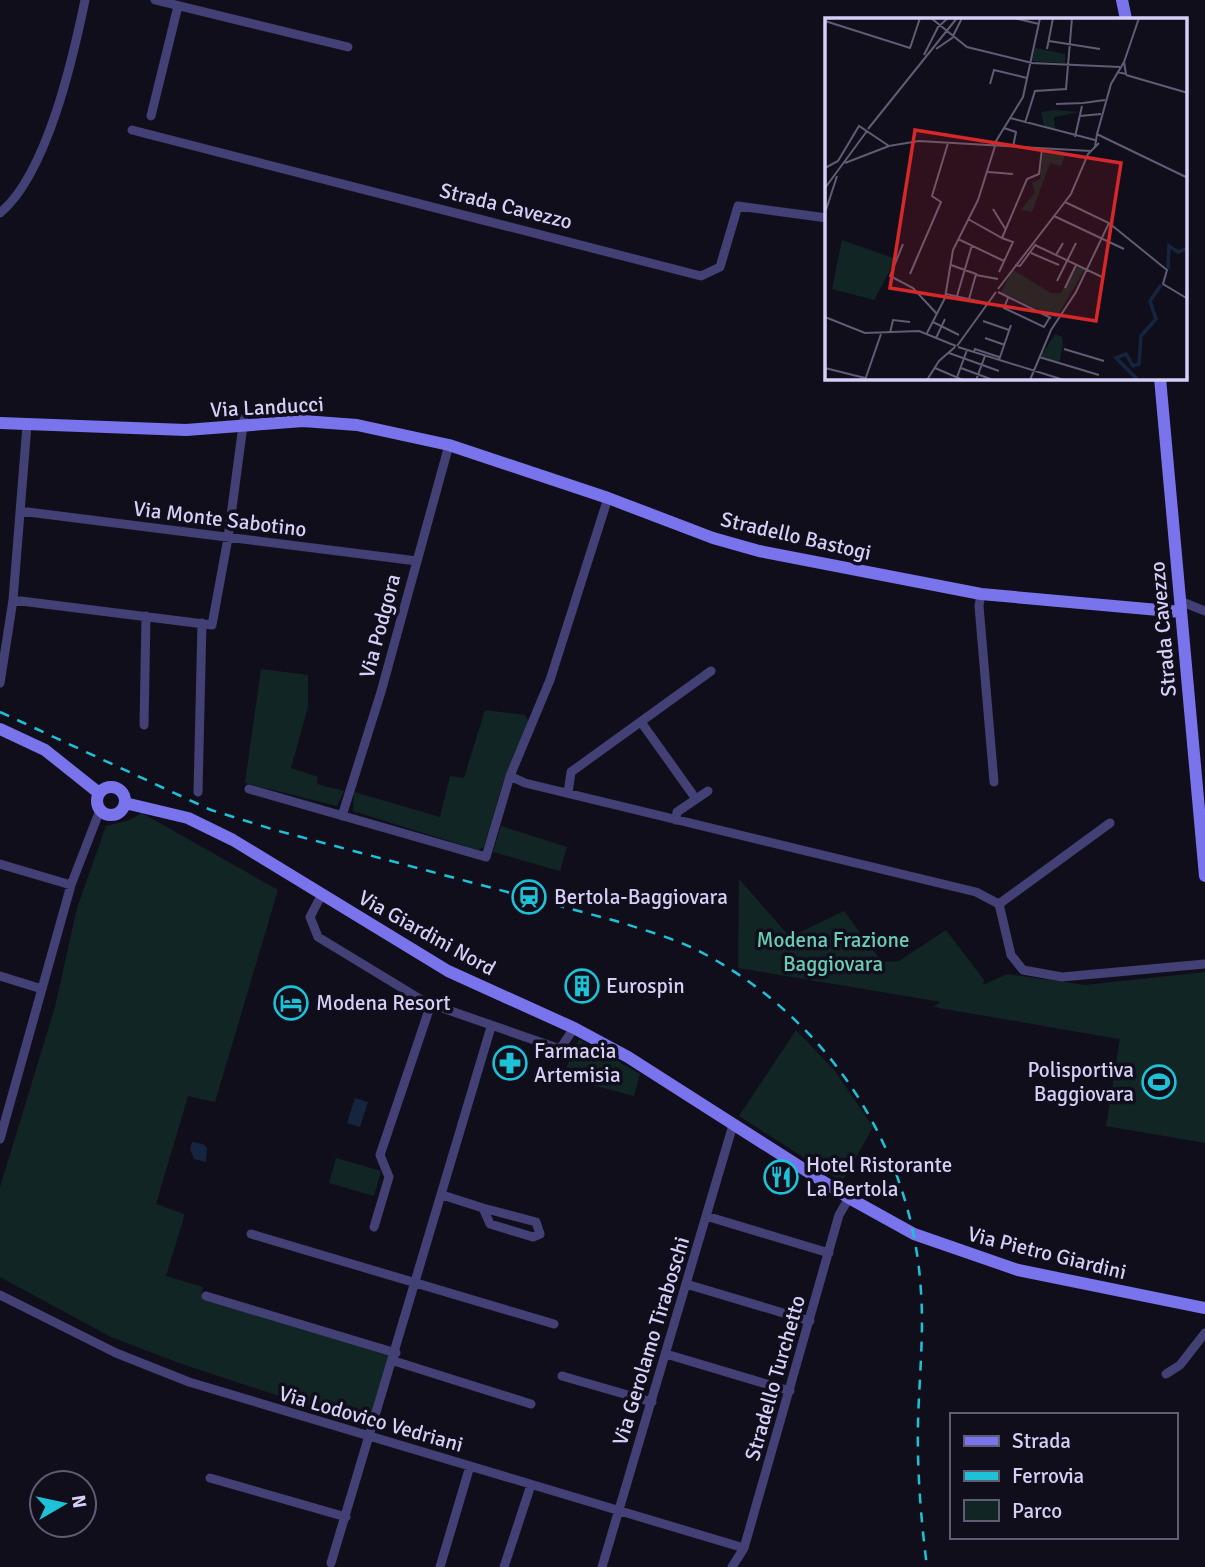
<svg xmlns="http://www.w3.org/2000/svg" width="1205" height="1567" font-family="Signika,sans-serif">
  <rect width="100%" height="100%" fill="#110e1c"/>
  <path fill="#122525" d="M261 669 308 675V707L291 768 318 777 317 784 344 791 337 806 245 783Z
    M485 710 525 715 529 723 503 782 484 847 478 850 353 811 354 792 440 817 450 776 464 778Z
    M142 813 278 890 215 1102 188 1096 156 1204 184 1214V1217L166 1276 203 1287 201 1295 396 1353 373 1427 179 1363 111 1337 0 1277V1187L55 1007 77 908 106 826 130 820Z
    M501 826 567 847 560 871 493 852Z
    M739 879 790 937 844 911 882 962 899 961 946 930 984 980 983 985 1007 974 1085 985 1205 972V1143L1106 1126 1120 1039 933 1007 941 1002 738 968Z
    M796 1030 835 1071 873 1127 842 1182 739 1116Z
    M579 1039 640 1074 634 1096 562 1077Z
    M336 1158 381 1171 374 1196 329 1183Z"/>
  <path fill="#152540" d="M355 1098 368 1102 360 1127 347 1123Z
    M192 1142 203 1144 207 1148 206 1162 194 1159 190 1149Z"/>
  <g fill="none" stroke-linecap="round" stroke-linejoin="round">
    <path stroke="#424075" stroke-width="9" d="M155 0 348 47
      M151 116 178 6
      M132 130 701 276 720 267 738 206 827 218
      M0 213C47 174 73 58 85 0
      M608 498 550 680 510 776 525 783 976 892 999 904 1011 955 1023 970 1062 977 1205 964
      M20 511 417 561
      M981 594 979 606 994 782
      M13 600 212 625 228 538 244 418
      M1180 601 1205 611
      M0 683 13 600 27 425
      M641 722 696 799
      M144 725 146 616
      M249 789 486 857 510 776
      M198 792 202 623
      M568 793 571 772 711 671
      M342 816 381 692 449 445
      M676 820 677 812 708 791
      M0 864 71 885
      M322 894 310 917 318 937 425 1002 560 1049 574 1028
      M999 904 1110 823
      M0 976 42 989
      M0 1139 71 885 100 810
      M442 1195 483 1208 490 1224 533 1237 540 1234 536 1222 483 1208
      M706 1216 829 1253
      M374 1227 389 1177 380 1155 431 1004
      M251 1234 554 1324
      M686 1284 810 1321
      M0 1295 116 1353 189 1382 744 1548
      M206 1296 396 1353
      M666 1354 790 1391
      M394 1361 531 1404
      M1166 1374 1180 1365 1205 1333
      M562 1376 652 1402
      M210 1478 346 1517
      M331 1563 491 1027
      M440 1567 470 1466
      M504 1567 531 1485
      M602 1567 733 1125
      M732 1567 744 1548 839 1215 849 1198"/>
    <path stroke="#7974ec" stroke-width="12" d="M1122 0 1126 19
      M1160 378 1205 876
      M0 423 186 430 303 421 357 425 449 445 608 498 713 538 759 551 981 594 1181 612
      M0 729 45 750 99 793
      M97 801a14 14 0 1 1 28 0a14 14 0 1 1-28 0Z
      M125 803 188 818 233 840 448 971 574 1028 628 1057 849 1198 914 1234 1018 1270 1205 1308"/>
    <path stroke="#1ec2d7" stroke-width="2.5" stroke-dasharray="10 9" stroke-linecap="butt" d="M0 712 211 810 275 830 616 921C647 931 681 940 710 957 832 1025 913 1152 921 1292 924 1336 919 1380 918 1424 917 1472 921 1520 927 1567"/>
  </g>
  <defs>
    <symbol id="station-ring" viewBox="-11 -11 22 22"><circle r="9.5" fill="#110e1c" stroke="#1ec2d7" stroke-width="1.5"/><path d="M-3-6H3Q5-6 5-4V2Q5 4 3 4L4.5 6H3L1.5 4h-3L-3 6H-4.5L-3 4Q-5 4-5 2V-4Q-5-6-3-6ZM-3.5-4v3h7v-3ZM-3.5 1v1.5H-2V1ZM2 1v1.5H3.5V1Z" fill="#1ec2d7"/></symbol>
    <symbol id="building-ring" viewBox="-11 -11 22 22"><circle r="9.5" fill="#110e1c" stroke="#1ec2d7" stroke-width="1.5"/><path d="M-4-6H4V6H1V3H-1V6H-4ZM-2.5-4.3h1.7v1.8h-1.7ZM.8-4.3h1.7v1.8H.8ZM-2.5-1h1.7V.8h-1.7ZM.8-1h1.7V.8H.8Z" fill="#1ec2d7"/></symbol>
    <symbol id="hotel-ring" viewBox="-11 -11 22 22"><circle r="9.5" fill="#110e1c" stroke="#1ec2d7" stroke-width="1.5"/><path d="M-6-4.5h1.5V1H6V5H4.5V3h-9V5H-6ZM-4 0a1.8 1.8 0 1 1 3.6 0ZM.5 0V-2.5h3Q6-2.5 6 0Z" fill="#1ec2d7"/></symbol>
    <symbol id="pharmacy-ring" viewBox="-11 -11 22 22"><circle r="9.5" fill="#110e1c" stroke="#1ec2d7" stroke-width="1.5"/><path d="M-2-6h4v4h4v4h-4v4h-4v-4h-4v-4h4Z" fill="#1ec2d7"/></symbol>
    <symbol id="stadium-ring" viewBox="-11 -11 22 22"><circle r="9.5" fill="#110e1c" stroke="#1ec2d7" stroke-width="1.5"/><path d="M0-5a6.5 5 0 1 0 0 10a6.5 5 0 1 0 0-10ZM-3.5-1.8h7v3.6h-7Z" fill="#1ec2d7"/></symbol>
    <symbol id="restaurant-ring" viewBox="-11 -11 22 22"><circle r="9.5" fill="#110e1c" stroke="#1ec2d7" stroke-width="1.5"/><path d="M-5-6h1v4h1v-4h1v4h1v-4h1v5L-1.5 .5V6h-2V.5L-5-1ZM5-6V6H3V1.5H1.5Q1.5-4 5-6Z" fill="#1ec2d7"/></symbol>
  </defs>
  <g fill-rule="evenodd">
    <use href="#station-ring" x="510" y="878" width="38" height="38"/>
    <use href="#building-ring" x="563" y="967" width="38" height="38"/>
    <use href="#hotel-ring" x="272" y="984" width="38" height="38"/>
    <use href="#pharmacy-ring" x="491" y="1044" width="38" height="38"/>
    <use href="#stadium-ring" x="1140" y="1063" width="38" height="38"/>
    <use href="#restaurant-ring" x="762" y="1158" width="38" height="38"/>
  </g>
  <g text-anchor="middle" stroke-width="7" stroke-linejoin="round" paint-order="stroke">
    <g font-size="21" fill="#d5d0f8" stroke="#110e1c">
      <text transform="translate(506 206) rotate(14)" y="7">Strada Cavezzo</text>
      <text transform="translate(267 407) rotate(-3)" y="7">Via Landucci</text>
      <text transform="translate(220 519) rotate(7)" y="7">Via Monte Sabotino</text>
      <text transform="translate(796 536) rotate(13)" y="7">Stradello Bastogi</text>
      <text transform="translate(380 626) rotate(-75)" y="7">Via Podgora</text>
      <text transform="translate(1163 629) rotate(-95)" y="7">Strada Cavezzo</text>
      <text transform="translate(427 933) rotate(29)" y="7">Via Giardini Nord</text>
      <text transform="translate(1047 1253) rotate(14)" y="7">Via Pietro Giardini</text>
      <text transform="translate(651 1341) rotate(-73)" y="7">Via Gerolamo Tiraboschi</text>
      <text transform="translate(775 1378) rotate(-74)" y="7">Stradello Turchetto</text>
      <text transform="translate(371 1419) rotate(16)" y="7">Via Lodovico Vedriani</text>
    </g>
    <g font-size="21" fill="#d5d0f8" stroke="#110e1c" text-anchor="start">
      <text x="554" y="904">Bertola-Baggiovara</text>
      <text x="606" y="993">Eurospin</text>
      <text x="316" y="1010">Modena Resort</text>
      <text x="534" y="1058">Farmacia<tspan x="534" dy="24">Artemisia</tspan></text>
      <text x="1134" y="1077" text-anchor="end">Polisportiva<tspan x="1134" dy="24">Baggiovara</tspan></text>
      <text x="806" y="1172">Hotel Ristorante<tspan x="806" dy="24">La Bertola</tspan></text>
    </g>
    <g font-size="21" fill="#67ceb5" stroke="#110e1c">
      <text x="833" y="947">Modena Frazione<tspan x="833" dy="24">Baggiovara</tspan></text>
    </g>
  </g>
  <g transform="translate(825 18)">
    <rect width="362" height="362" fill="#110e1c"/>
    <path d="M210 30 240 36V45L207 43ZM216 94 229 92 254 94 229 99 230 113 219 107ZM218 132 241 134 236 148 225 145 207 194 196 192 210 174 207 165 215 161ZM17 222 71 241 49 282 7 271ZM251 247 260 251 231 300 176 274 188 252 226 275H236ZM230 316 237 319 238 328 234 345 215 340Z" fill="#122525"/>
    <path fill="none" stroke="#152540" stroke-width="3.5" d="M343 251 344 228 353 234 363 230M313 362 291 340 301 336 308 348 314 346 316 318 331 301 325 283 336 267"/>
    <path fill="none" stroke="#5f5c74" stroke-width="2" d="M106 0 142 29 207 45 295 49M189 0 214 6M0 3 85 30 95 0M224 23 275 31M111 31 127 20 137 0M222 31 228 0M99 37 113 9 123 0M292 54 301 56 299 44M301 57 363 75M165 66 169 52 202 60M258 85 280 82M231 86 258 85M255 98 276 96M185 100 270 122M200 105 210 73 241 71 247 0M179 110 191 114 188 129M43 111 132 0M272 116 286 66 299 44 314 0M250 119 257 88M280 120 363 160M168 128 198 79 215 0M270 129 272 116 280 120M20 145 64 128M0 150 13 143 34 108 64 128 94 123 266 133M163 154 188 156M0 170 42 113M240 184 284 205 342 252 338 266 363 281M168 191 181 212M1 192 12 158M229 198 299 231M143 201 177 220 202 161 214 156 217 131M133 221 179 243M78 226 65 258 88 270 112 296M210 227 277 259M206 235 234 247M231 237 238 225 234 232M126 247 151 256 144 281M190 247 195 248 211 226M174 254 188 224 177 220M85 256 116 184 107 178 123 125M151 257 173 261M232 263 251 225M240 270 251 247M173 271 246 176 263 136 274 125M173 274 226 300M121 276 161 285M132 278 147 227M183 280 179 290 219 309 225 299M0 299 40 315 94 313 131 328M158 303 184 312M108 304 134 317M65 315 68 302 85 304M102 315 120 280 128 232 153 182 170 128M111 320 120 301M160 320 180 327M132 328 171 274M133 329 239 362M239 331 279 343M149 334 150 331 174 339M124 335 174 353M214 339 274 357M174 342 186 307M0 350 40 360M110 350 138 362M136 350 168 362M40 362 56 316M102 362 114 343 130 329M131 362 142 332M151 362 160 338M205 362 226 312 251 274 284 205"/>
    <path fill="#d62828" fill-opacity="0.15" stroke="#d62828" stroke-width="3.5" d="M90 112 296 145 271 303 65 270Z"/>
    <rect width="362" height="362" fill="none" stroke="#d5d0f8" stroke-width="3.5"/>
  </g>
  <rect x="950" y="1413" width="228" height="126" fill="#110e1c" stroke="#5f5c74" stroke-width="2"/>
  <rect x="964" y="1436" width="35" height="10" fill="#7974ec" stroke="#5f5c74" stroke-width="2"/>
  <text x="1012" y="1448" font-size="21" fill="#d5d0f8">Strada</text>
  <rect x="964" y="1471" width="35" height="10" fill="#1ec2d7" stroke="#5f5c74" stroke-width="2"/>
  <text x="1012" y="1483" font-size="21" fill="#d5d0f8">Ferrovia</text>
  <rect x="964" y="1500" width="35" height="21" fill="#122525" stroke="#5f5c74" stroke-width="2"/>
  <text x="1012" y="1518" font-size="21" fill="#d5d0f8">Parco</text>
  <g transform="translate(63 1504) rotate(81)"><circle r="33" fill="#110e1c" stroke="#5f5c74" stroke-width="2"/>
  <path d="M0-5L12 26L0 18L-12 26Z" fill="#1ec2d7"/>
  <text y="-10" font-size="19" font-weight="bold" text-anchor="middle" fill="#d5d0f8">N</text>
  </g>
</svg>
